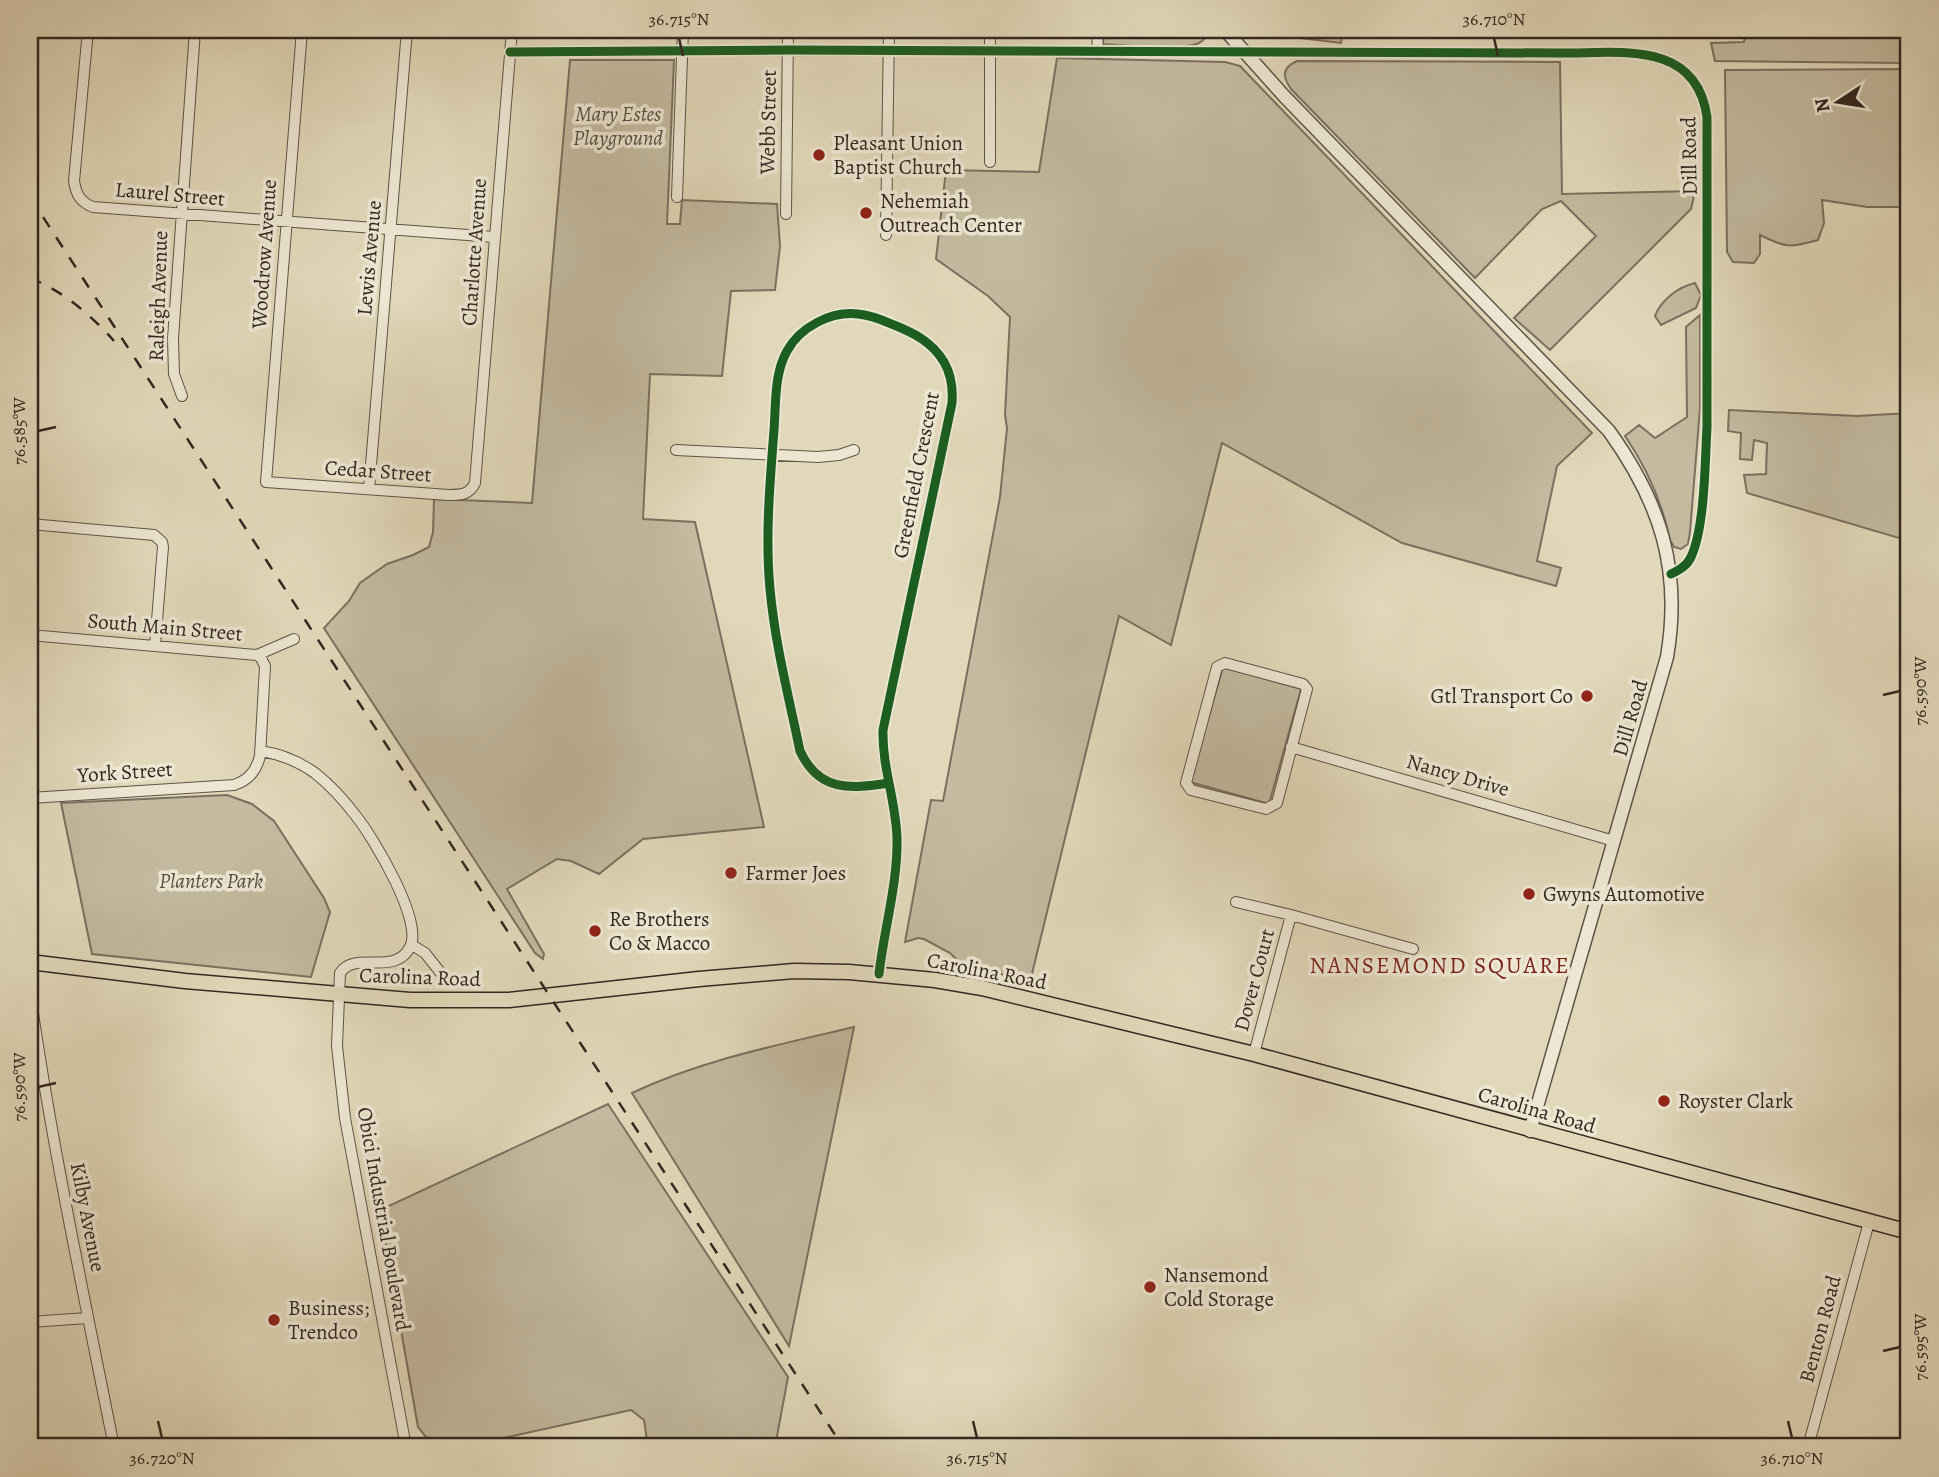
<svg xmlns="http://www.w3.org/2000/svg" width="1939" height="1477" font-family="Alegreya,serif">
  <rect width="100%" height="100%" fill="#e1d8b9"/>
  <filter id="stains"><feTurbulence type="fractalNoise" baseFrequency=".00286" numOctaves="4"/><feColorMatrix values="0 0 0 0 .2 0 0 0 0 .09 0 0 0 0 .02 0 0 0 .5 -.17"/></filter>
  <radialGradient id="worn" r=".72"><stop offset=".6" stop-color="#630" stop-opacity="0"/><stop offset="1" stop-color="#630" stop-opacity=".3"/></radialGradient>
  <path fill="#c3ba9f" stroke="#7b7060" stroke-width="2" d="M1104 30H1209C1207 36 1205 40 1199 43 1182 51 1124 45 1103 44Z
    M1280 30H1343L1341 43 1300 38Z
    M1746 30H1903L1904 63 1715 61 1711 43 1744 42Z
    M1057 58 1225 62 1240 66 1592 433 1557 466 1537 561 1561 568 1556 586 1402 543 1222 443 1171 645 1119 616 1030 982 960 963 950 953 924 939 918 938 905 942 931 800 943 801 1000 497 1007 428 1005 415 1010 317 988 296 936 259 946 170 1039 172Z
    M570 60H674L667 224H680L682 200 777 204 780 246 775 290 731 291 722 376 650 374 643 519 695 522 764 827 643 839 599 874 571 861 557 859 507 889 544 954 543 959 535 953 324 628 349 601 360 583 387 564 413 555 429 547 433 532 434 499 532 503Z
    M1297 61 1560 62 1562 194 1695 191 1691 209 1550 350 1514 318 1596 236 1561 201 1542 209 1475 278 1291 89C1282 76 1282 68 1297 61Z
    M1909 69V207H1867L1822 200 1824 223 1818 240C1790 248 1786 248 1760 235V254L1754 263 1733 262 1727 252 1725 70Z
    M1695 283 1701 295 1696 308 1661 325 1655 316C1661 300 1678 287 1695 283Z
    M1700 315V408L1690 532 1688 544 1681 549 1674 547 1670 540C1662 502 1647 468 1625 436L1639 425 1655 438 1687 417 1686 327Z
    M1729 410 1857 416 1909 413V541L1747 493 1744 475 1766 474 1767 443 1754 440 1752 460 1740 459 1741 433 1728 431Z
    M1223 667 1301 689 1269 804 1190 782Z
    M227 795 252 804 274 821 324 898 330 912 311 977 92 954 61 803Z
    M854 1027 789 1346 632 1093C702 1060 778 1045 854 1027Z
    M608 1104 788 1377 775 1447H648L644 1420 631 1410 463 1447H434L418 1427 380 1210Z"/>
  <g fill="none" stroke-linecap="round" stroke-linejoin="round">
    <defs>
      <path id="minor" d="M88 30 74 181C76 194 80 202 93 207L494 237
        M302 30 266 482 449 495C461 495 469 495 475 483L512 30
        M1097 30 1098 52
        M510 52 788 50 1557 53C1617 54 1696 38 1707 117V427C1705 461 1705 527 1691 557 1687 566 1679 570 1671 574
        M990 162V30
        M677 197 683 30
        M786 214 788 30
        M886 235 889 30
        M182 396 174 374 173 338 195 30
        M676 450 818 457 839 455 854 450
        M369 489 407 30
        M30 524 154 535 162 542 163 547 155 645
        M30 635 257 655 294 639
        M1225 663 1303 684 1307 689 1277 803 1266 809 1191 790 1186 783 1217 667Z
        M1291 747 1614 841
        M260 751C281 754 298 761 315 773 330 785 344 800 356 816 373 837 424 922 410 947 395 977 355 950 340 973L337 1046 345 1118 406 1447
        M30 798 234 785C249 780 256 771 260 756L265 666 261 658 257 655
        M1236 902 1291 915 1413 949
        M412 945 425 953 440 972
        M879 974C884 929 898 883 897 838 896 802 882 767 883 730L952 403C953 389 951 374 944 362 932 342 914 333 894 325 882 320 871 315 858 314 831 311 800 327 787 351 774 374 776 404 774 430 770 482 765 537 770 589 775 644 789 698 800 751 819 792 850 789 889 783
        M30 993C52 1146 84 1296 114 1447
        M1254 1054 1291 915
        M30 1322 88 1318
        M1808 1447 1869 1222"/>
      <path id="tertiary" d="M1225 30 1284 96 1609 431C1660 502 1682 569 1667 657L1530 1131"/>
      <path id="primary" d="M30 962 185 981 410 1000H509L699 979 794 971 849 972 935 980 982 988 1254 1054 1909 1232"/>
    </defs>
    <use href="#minor" stroke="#5e5347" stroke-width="12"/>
    <use href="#tertiary" stroke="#5e5347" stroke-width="15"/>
    <use href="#primary" stroke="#332721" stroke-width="17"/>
    <use href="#minor" stroke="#ece6d2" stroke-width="10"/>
    <use href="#tertiary" stroke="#ece6d2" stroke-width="12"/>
    <use href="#primary" stroke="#e1d8b9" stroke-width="14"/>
    <path stroke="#332721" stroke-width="2.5" stroke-dasharray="12 12" stroke-linecap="butt" d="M30 197 843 1447
      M30 278C63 291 91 315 114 341"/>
    <defs>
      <path id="cycleway" d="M510 52 788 50 1557 53C1617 54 1696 38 1707 117V427C1705 461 1705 527 1691 557 1687 566 1679 570 1671 574
        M879 974C884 929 898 883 897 838 896 802 882 767 883 730L952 403C953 389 951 374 944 362 932 342 914 333 894 325 882 320 871 315 858 314 831 311 800 327 787 351 774 374 776 404 774 430 770 482 765 537 770 589 775 644 789 698 800 751 819 792 850 789 889 783"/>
    </defs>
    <use href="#cycleway" stroke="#ece6d2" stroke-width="13"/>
    <use href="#cycleway" stroke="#1b5e20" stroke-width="9"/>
  </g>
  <path fill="none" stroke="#332721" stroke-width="2.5" d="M679 38 683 56M1494 38 1498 56M38 431 56 427M1883 695 1900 691M38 1087 56 1083M1883 1351 1900 1347M158 1421 162 1438M973 1421 977 1438M1788 1421 1792 1438"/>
  <g fill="#8f2418" stroke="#ece6d2" stroke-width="2.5">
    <circle cx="819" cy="155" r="7"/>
    <circle cx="866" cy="213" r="7"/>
    <circle cx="1587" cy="696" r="7"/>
    <circle cx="731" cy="873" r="7"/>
    <circle cx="1529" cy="894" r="7"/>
    <circle cx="595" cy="931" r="7"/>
    <circle cx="1664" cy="1101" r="7"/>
    <circle cx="1150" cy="1287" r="7"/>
    <circle cx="274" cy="1320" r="7"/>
  </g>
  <g text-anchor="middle" stroke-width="7" stroke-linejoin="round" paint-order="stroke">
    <g font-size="21" font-style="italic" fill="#574c40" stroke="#ece6d2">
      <text x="618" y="121">Mary Estes<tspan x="618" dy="24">Playground</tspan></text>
      <text x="211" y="888">Planters Park</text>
    </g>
    <g font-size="21" fill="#332721" stroke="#ece6d2">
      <text transform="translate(768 122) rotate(-89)" y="7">Webb Street</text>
      <text transform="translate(1689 156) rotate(-91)" y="7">Dill Road</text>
      <text transform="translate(170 194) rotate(5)" y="7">Laurel Street</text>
      <text transform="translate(474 252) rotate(-86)" y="7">Charlotte Avenue</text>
      <text transform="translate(264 254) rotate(-86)" y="7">Woodrow Avenue</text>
      <text transform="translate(369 258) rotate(-85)" y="7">Lewis Avenue</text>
      <text transform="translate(158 296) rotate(-88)" y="7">Raleigh Avenue</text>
      <text transform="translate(378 471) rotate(4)" y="7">Cedar Street</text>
      <text transform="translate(916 475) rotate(-79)" y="7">Greenfield Crescent</text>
      <text transform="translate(165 627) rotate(5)" y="7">South Main Street</text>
      <text transform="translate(1630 718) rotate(-74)" y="7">Dill Road</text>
      <text transform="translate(125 772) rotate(-4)" y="7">York Street</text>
      <text transform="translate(1458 775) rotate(16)" y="7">Nancy Drive</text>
      <text transform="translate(987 971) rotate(11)" y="7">Carolina Road</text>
      <text transform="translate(420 977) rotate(2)" y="7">Carolina Road</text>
      <text transform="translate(1254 980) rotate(-75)" y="7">Dover Court</text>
      <text transform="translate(1537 1110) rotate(16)" y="7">Carolina Road</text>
      <text transform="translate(88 1217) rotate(79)" y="7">Kilby Avenue</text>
      <text transform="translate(384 1219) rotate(80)" y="7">Obici Industrial Boulevard</text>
      <text transform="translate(1820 1329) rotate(-75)" y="7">Benton Road</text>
    </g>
    <g font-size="21" fill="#332721" stroke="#ece6d2" text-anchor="start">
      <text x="833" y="150">Pleasant Union<tspan x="833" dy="24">Baptist Church</tspan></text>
      <text x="880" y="208">Nehemiah<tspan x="880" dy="24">Outreach Center</tspan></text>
      <text x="1573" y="703" text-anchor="end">Gtl Transport Co</text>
      <text x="745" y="880">Farmer Joes</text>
      <text x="1543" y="901">Gwyns Automotive</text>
      <text x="609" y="926">Re Brothers<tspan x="609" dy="24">Co &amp; Macco</tspan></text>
      <text x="1678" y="1108">Royster Clark</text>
      <text x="1164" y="1282">Nansemond<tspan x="1164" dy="24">Cold Storage</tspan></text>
      <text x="288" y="1315">Business;<tspan x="288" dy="24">Trendco</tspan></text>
    </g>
    <g font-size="23" letter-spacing="2" fill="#7a1f14" stroke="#ece6d2">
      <text x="1440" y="973">NANSEMOND SQUARE</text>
    </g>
  </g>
  <rect width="1939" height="1477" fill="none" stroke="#e1d8b9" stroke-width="77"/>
  <g transform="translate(1838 102) rotate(258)" stroke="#ece6d2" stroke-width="5" paint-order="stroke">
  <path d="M0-5L12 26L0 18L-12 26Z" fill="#332721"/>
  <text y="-10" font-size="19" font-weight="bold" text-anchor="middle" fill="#332721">N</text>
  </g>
  <rect x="38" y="38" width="1862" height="1400" fill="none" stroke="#332721" stroke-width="2.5"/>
  <g font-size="18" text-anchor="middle" fill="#332721">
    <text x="679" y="25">36.715°N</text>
    <text x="1494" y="25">36.710°N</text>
    <text transform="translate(19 431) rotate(-90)" y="6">76.585°W</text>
    <text transform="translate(1920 691) rotate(-90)" y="6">76.590°W</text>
    <text transform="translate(19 1087) rotate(-90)" y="6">76.590°W</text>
    <text transform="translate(1920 1347) rotate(-90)" y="6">76.595°W</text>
    <text x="162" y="1464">36.720°N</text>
    <text x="977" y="1464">36.715°N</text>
    <text x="1792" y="1464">36.710°N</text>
  </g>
  <rect width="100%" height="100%" filter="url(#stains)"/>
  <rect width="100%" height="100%" fill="url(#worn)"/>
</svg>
